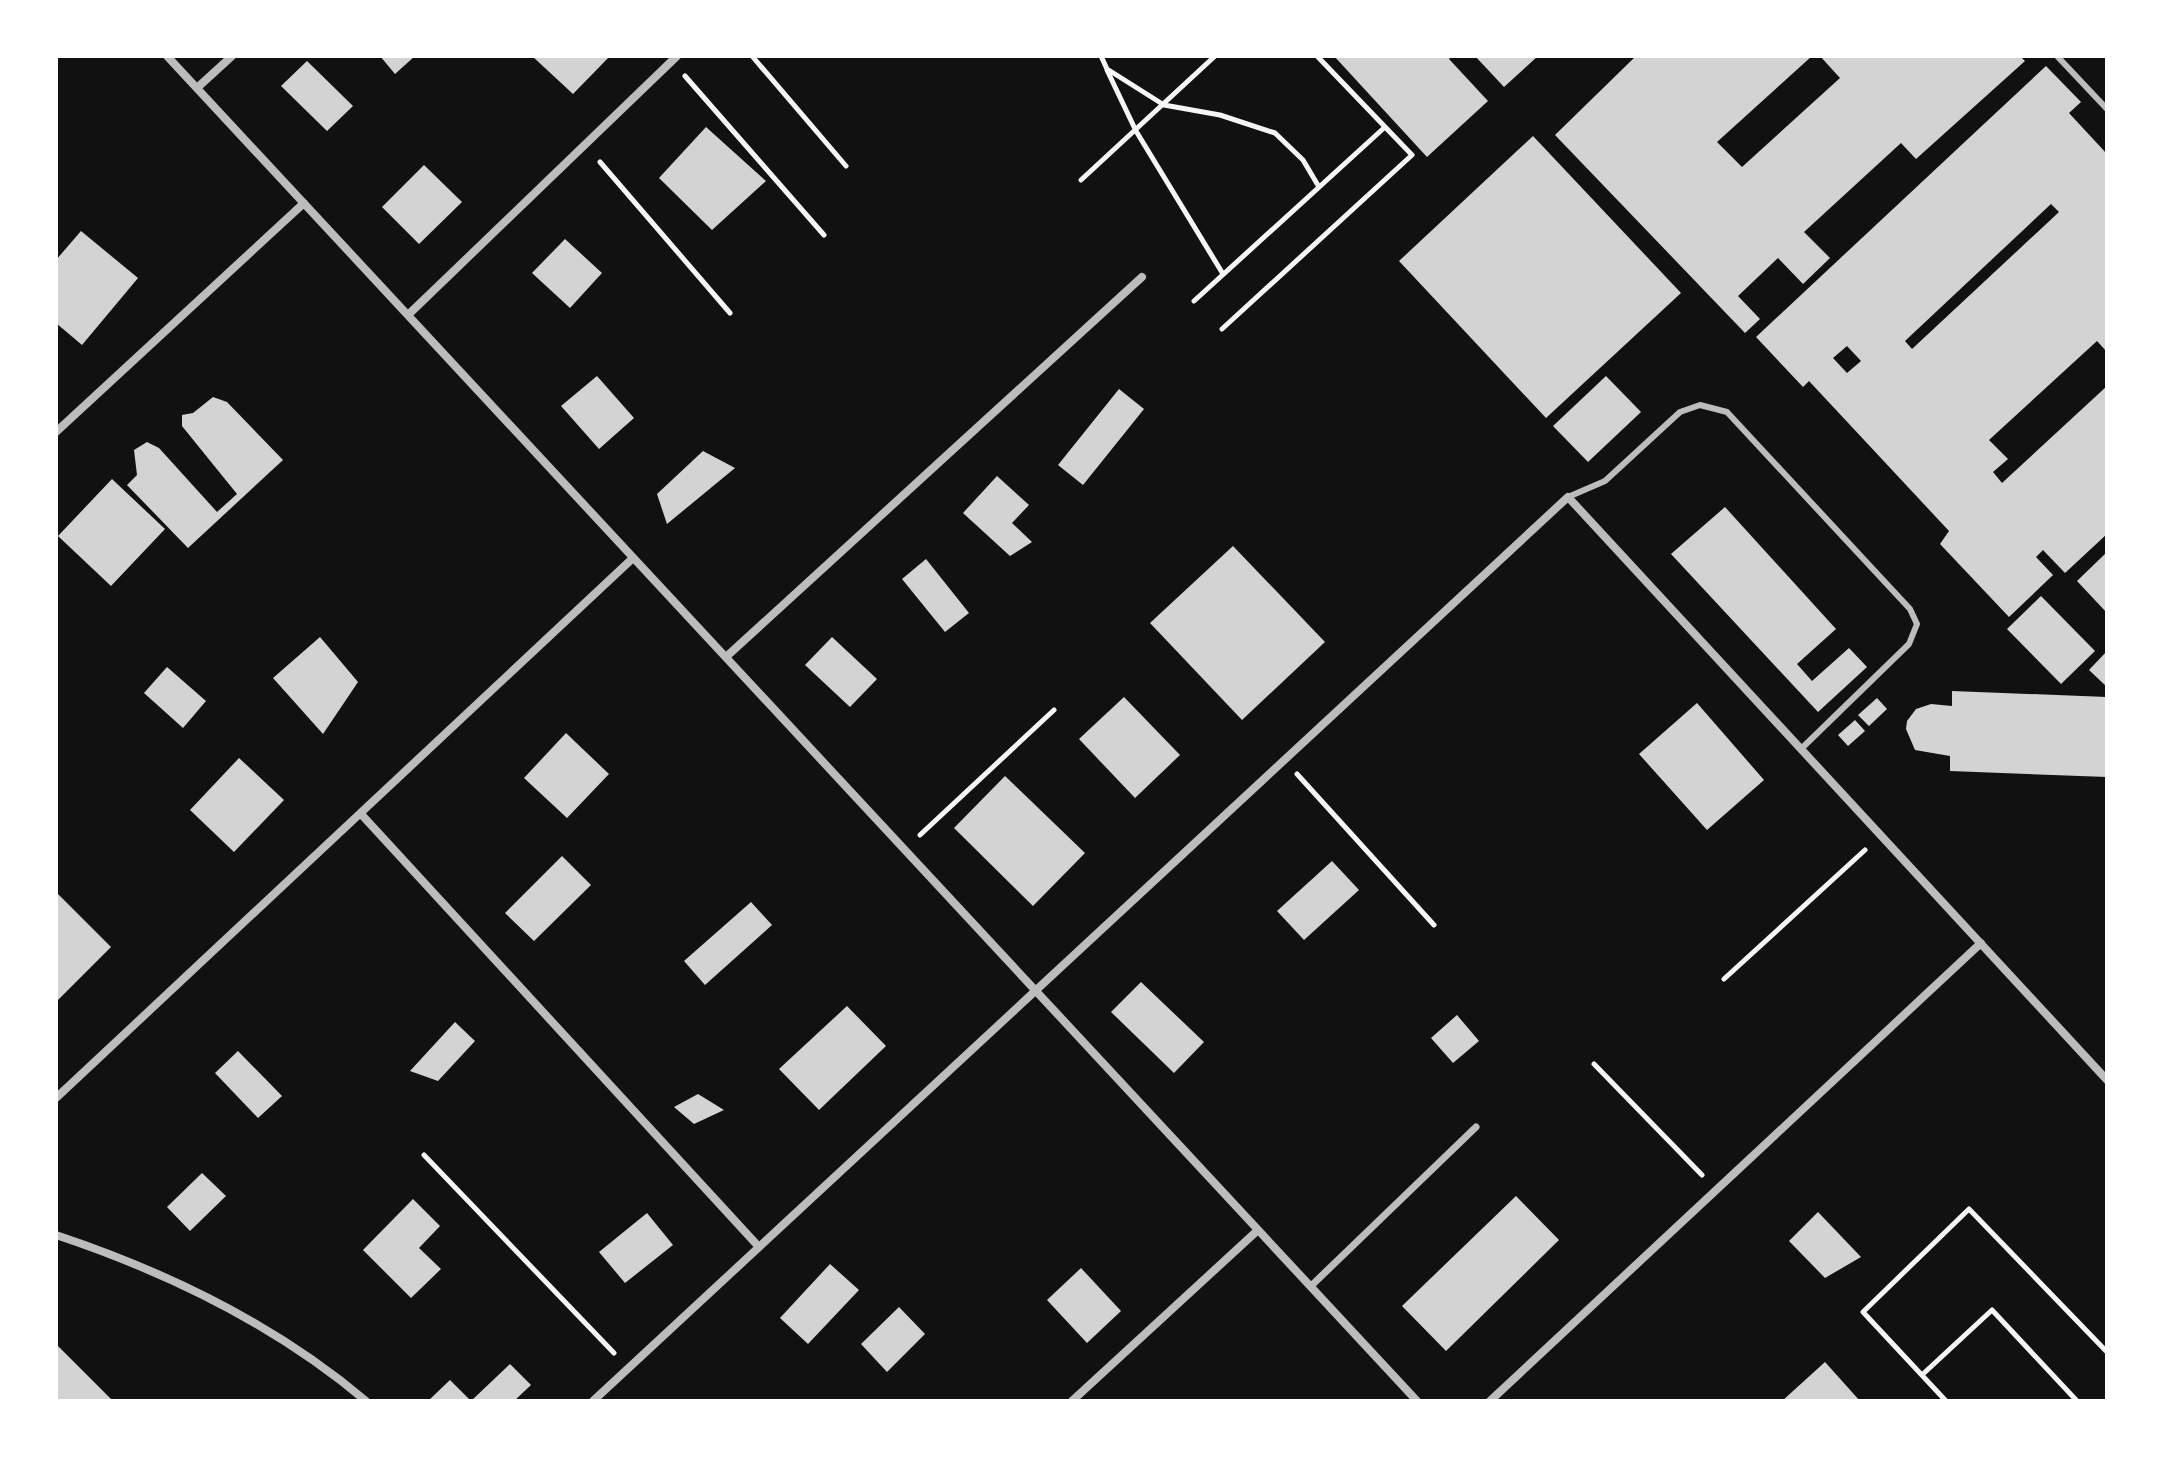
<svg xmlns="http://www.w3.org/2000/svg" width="2163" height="1457" font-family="'DM Sans',sans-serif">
  <rect width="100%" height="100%" fill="#111"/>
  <path fill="#d3d3d3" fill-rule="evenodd" d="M380 56H415L395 74Z
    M532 56H610L573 94Z
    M1334 56H1452L1449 59 1488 101 1427 157Z
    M1475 56H1538L1504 87Z
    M1636 56H1812L1717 142 1742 167 1840 78 1820 56H2020L2025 61 1916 159 1901 143 1804 232 1830 258 1803 284 1778 258 1738 296 1760 319 1745 333 1555 135Z
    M307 61 353 106 327 131 281 86Z
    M2046 66 2081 102 2069 113 2107 154V352L2097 341 1989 440 2008 459 1993 472 2002 483 2107 386V534L2065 573 2043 550 2036 557 2053 575 2009 617 1940 544 1949 531 1809 381 1803 387 1756 337ZM2051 204 2059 212 1912 349 1905 341ZM1847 346 1861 361 1847 373 1833 358Z
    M706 127 766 181 712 230 659 178Z
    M1533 136 1681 293 1546 418 1399 261Z
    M424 165 462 202 419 244 382 207Z
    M81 231 138 278 82 345 56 323V260Z
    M565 239 602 273 570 308 532 273Z
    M597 376 634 418 599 449 561 406Z
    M1606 376 1641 412 1588 462 1553 426Z
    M1119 389 1144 409 1083 485 1058 465Z
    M213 397 227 402 283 460 188 548 127 485 137 475 134 450 147 442 159 448 217 512 237 494 182 426V415L193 413Z
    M703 451 735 468 667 524 657 494Z
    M997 476 1029 505 1012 523 1032 542 1010 556 963 513Z
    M112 479 165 529 111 586 58 536Z
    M1725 507 1836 629 1797 664 1812 681 1849 648 1867 667 1818 712 1671 554Z
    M1233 546 1325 642 1242 720 1150 623Z
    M2107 552V613L2077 581Z
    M926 559 969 613 945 632 902 579Z
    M2041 596 2095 651 2061 684 2007 629Z
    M320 637 358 682 323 734 273 678Z
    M832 637 877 679 850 707 805 665Z
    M2107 651V687L2089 670Z
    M167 667 206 701 183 728 144 693Z
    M1952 691 2107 697V777L1950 771V756L1915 750 1906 729 1907 721 1916 709 1931 704 1952 706Z
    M1124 697 1180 755 1135 798 1079 739Z
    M1877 698 1887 709 1869 726 1858 715Z
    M1697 703 1764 780 1707 830 1639 754Z
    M1855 720 1865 731 1848 746 1838 735Z
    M566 733 609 774 567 818 524 778Z
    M239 758 284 800 234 852 190 810Z
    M1005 776 1085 853 1033 906 954 828Z
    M562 856 591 885 534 941 505 913Z
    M1332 861 1359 890 1304 940 1277 911Z
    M56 892 111 947 56 1002Z
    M751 902 772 925 705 985 684 961Z
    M1141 982 1204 1042 1174 1073 1111 1012Z
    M847 1006 886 1046 819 1110 779 1069Z
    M1457 1015 1479 1041 1453 1063 1431 1038Z
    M455 1022 475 1041 438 1081 410 1071Z
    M238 1051 282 1096 258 1118 215 1073Z
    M698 1094 724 1110 694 1124 674 1107Z
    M202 1173 226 1196 190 1231 167 1207Z
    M1516 1196 1559 1240 1446 1351 1402 1306Z
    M413 1199 440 1226 419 1248 441 1269 411 1298 363 1250Z
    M1818 1212 1861 1257 1825 1278 1789 1241Z
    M647 1213 673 1245 625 1283 599 1252Z
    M830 1264 859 1290 808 1344 780 1318Z
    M1081 1268 1121 1311 1087 1343 1047 1300Z
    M899 1307 925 1334 887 1372 861 1344Z
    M56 1344 111 1399 110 1401H56Z
    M1825 1362 1860 1401H1782Z
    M510 1364 531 1385 514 1401H428L450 1380 471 1401Z"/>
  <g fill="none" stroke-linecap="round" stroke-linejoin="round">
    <path stroke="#f5f5f5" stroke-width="5" d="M752 56 846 166
      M1101 56 1107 69 1164 105 1220 115 1275 133 1303 160 1319 187
      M1107 70 1136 131 1223 274
      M685 76 824 235
      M600 162 730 313
      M1081 180 1215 56
      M1194 301 1385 127
      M1222 329 1412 155 1317 56
      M1297 774 1434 925
      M920 835 1054 710
      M1724 979 1865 850
      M1594 1064 1702 1175
      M424 1155 614 1353
      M1923 1374 1992 1310 2077 1401
      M1946 1401 1863 1312 1969 1209 2107 1352"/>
    <path stroke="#bcbcbc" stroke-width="6" d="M2057 56 2107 109
      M1568 497 1605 481 1680 412 1700 405 1727 412 1910 609 1917 624 1909 644 1801 749"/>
    <path stroke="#bcbcbc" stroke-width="7" d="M1311 1286 1476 1127"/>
    <path stroke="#bcbcbc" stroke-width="8" d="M167 56 1417 1401
      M197 88 232 56
      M408 315 677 56
      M56 432 304 203
      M726 657 1142 277
      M361 814 759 1247
      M56 1098 633 558
      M56 1235C167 1272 276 1325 366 1401
      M593 1401 1568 497 2107 1080
      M1072 1401 1258 1230
      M1490 1401 1981 943"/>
  </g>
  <rect width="2163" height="1457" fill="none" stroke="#ffffff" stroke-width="116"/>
</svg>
